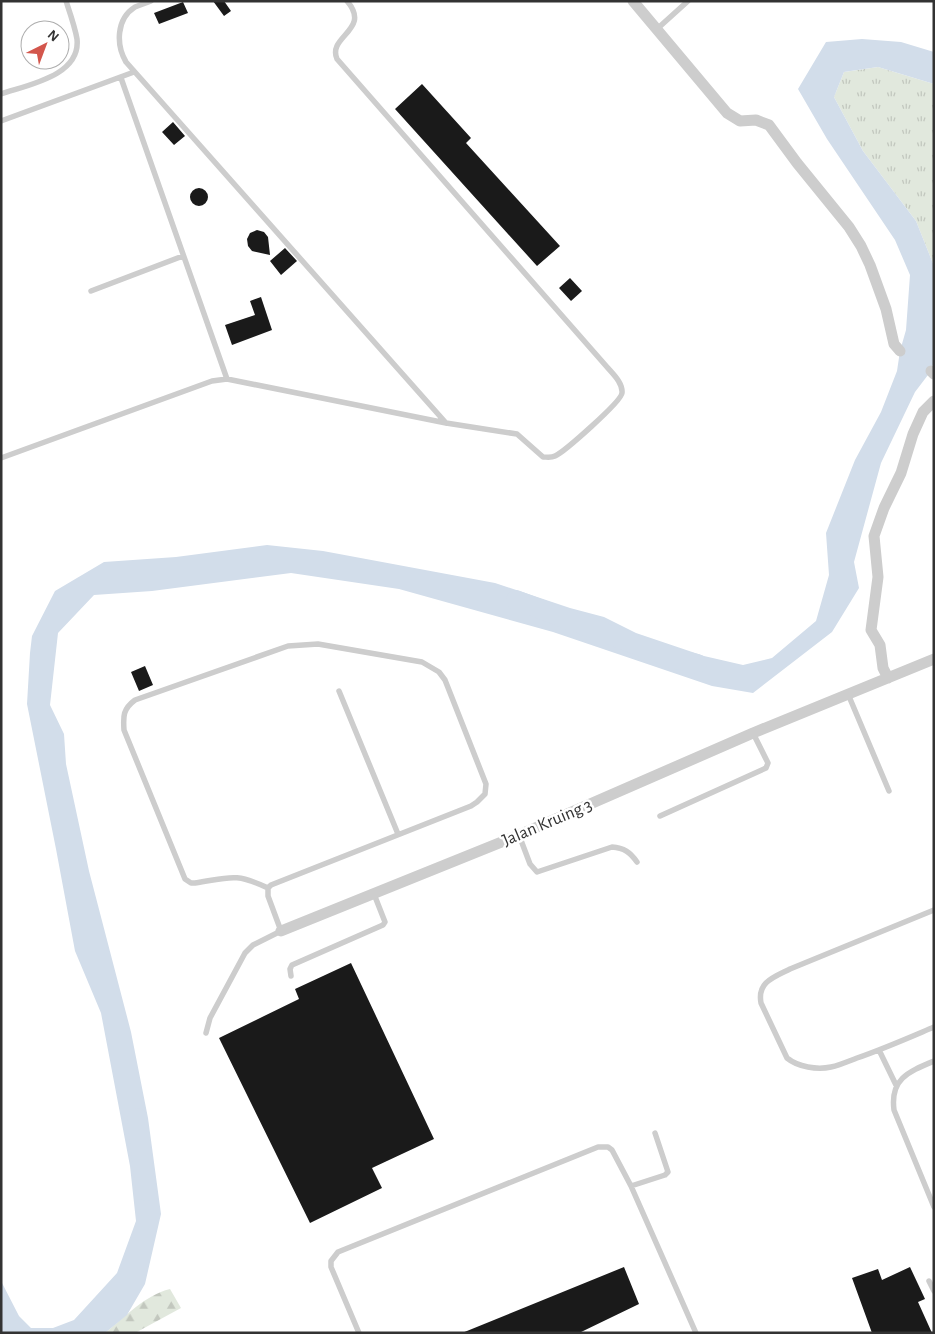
<svg xmlns="http://www.w3.org/2000/svg" width="935" height="1334" font-family="'Alegreya Sans',sans-serif">
  <defs>
    <pattern id="grass-tufts" width="24" height="20" patternUnits="userSpaceOnUse" patternTransform="scale(1.25)"><rect width="24" height="20" fill="#e1e8dd"/><path d="M3 7l-1-3M5 7V3M7 7l1-3M15 17l-1-3M17 17v-4M19 17l1-3" fill="none" stroke="#c2c7be"/></pattern>
    <pattern id="forest-firs" width="22" height="20" patternUnits="userSpaceOnUse" patternTransform="scale(1.25)"><rect width="22" height="20" fill="#e1e8dd"/><path d="M5 1l3.5 6h-7zM16 11l3.5 6h-7z" fill="#c2c7be"/></pattern>
  </defs>
  <rect width="100%" height="100%" fill="#fff"/>
  <path fill="url(#grass-tufts)" d="M878 67 934 84V266L916 221 863 151 834 97 844 72Z"/>
  <path fill="url(#forest-firs)" d="M170 1289 181 1308 135 1333H105C125 1317 145 1295 170 1289Z"/>
  <path fill="#d2ddea" d="M862 39 901 42 934 52V84L878 67 844 72 834 97 863 151 916 221 934 266V361L931 371 915 392 881 463 854 562 859 588 832 632 753 693 712 686 553 632 399 589 291 573 152 591 94 595 58 633 50 705 64 734 66 764 89 871 131 1032 148 1118 161 1214 145 1284 127 1315 105 1333H1V1281L19 1316 31 1328H53L74 1320 117 1273 136 1221 130 1166 101 1013 75 951 56 849 27 704 30 653 32 636 55 591 104 562 176 557 267 545 323 551 495 583 570 608 604 617 636 633 704 656 743 665 772 658 816 621 829 575 826 533 855 460 881 412 897 371 900 351 906 330 910 275 895 240 827 139 798 89 826 42Z"/>
  <g fill="none" stroke-linecap="round" stroke-linejoin="round">
    <path stroke="#d2ddea" stroke-width="20" d="M516 600 672 658 697 664
      M137 1118 146 1191"/>
  </g>
  <path fill="#1a1a1a" d="M213 1H224L231 11 224 16Z
    M183 2 188 13 159 24 154 13Z
    M422 84 471 138 466 143 560 246 537 266 395 109Z
    M173 122 185 136 174 145 162 132Z
    M190 197a9 9 0 1 1 18 0a9 9 0 1 1-18 0Z
    M257 230 264 232 268 237 270 255 252 251 248 246 247 239 250 233Z
    M285 248 297 261 281 275 270 261Z
    M570 278 582 291 571 301 559 288Z
    M261 297 272 330 232 345 225 325 255 315 250 301Z
    M145 666 153 685 139 691 131 672Z
    M351 963 434 1139 372 1168 382 1188 310 1223 219 1038 299 999 295 989Z
    M624 1267 639 1304 579 1333H462Z
    M910 1267 925 1299 918 1302 932 1333H872L852 1278 878 1269 882 1280Z"/>
  <g fill="none" stroke-linecap="round" stroke-linejoin="round">
    <path stroke="#cdcdcd" stroke-width="5.5" d="M151 1C146 3 140 5 135 7 116 19 116 45 126 62L446 423
      M657 29 688 1
      M121 78 227 379
      M1 94C27 85 81 76 77 39 75 27 70 13 66 1
      M1 121 134 72
      M91 291 183 256
      M1 458 212 381 227 379 446 423 517 434 543 457C547 457 551 458 555 456 564 452 621 402 622 393 623 383 613 374 607 367L337 59C327 36 372 30 347 1
      M339 691 398 834
      M848 694 889 791
      M660 816 766 768 768 763 753 733
      M519 835 530 864 537 872 612 847C624 848 630 852 637 862
      M934 910 790 969C774 977 757 982 761 1003L787 1058C798 1067 817 1070 831 1067 840 1065 849 1061 857 1058 883 1049 908 1038 934 1027
      M291 976 290 969 292 965 383 925 385 922 374 894
      M206 1033 210 1018 245 953 253 945 281 931 268 896V888L271 885 471 806 477 802 485 794 486 784 445 680 439 672 422 662 318 644 288 646 135 700C123 709 123 716 124 730L185 879 191 883H195C229 878 234 872 268 888
      M879 1050 896 1085
      M934 1061C908 1072 890 1079 894 1110L934 1207
      M655 1133 668 1172 665 1175 631 1186 696 1333
      M929 1281 934 1291
      M359 1333 331 1267V1261L338 1252 598 1147H608L612 1150 631 1186"/>
    <path stroke="#cdcdcd" stroke-width="11" d="M633 1 727 113 740 121 756 120 769 125 797 163 849 227 861 246 870 265 886 309 894 344 900 351
      M931 371 934 374
      M888 678 883 668 880 645 871 630 878 577 874 536 884 508 901 473 913 434 923 412 934 401
      M281 931 519 835 753 733 934 659"/>
  </g>
  <g text-anchor="middle" stroke-width="5" stroke-linejoin="round" paint-order="stroke">
    <g font-size="18" fill="#333" stroke="#fff">
      <text transform="translate(547 822) rotate(-23)" y="6">Jalan Kruing 3</text>
    </g>
  </g>
  <rect width="935" height="1334" fill="none" stroke="#333333" stroke-width="5"/>
  <g transform="translate(45 45) rotate(42)"><circle r="24" fill="#ffffff" stroke="#adadad"/>
  <path d="M0-4L9 19L0 12L-9 19Z" fill="#d3564c"/>
  <text y="-8" font-size="14" font-weight="bold" text-anchor="middle" fill="#333333">N</text>
  </g>
</svg>
